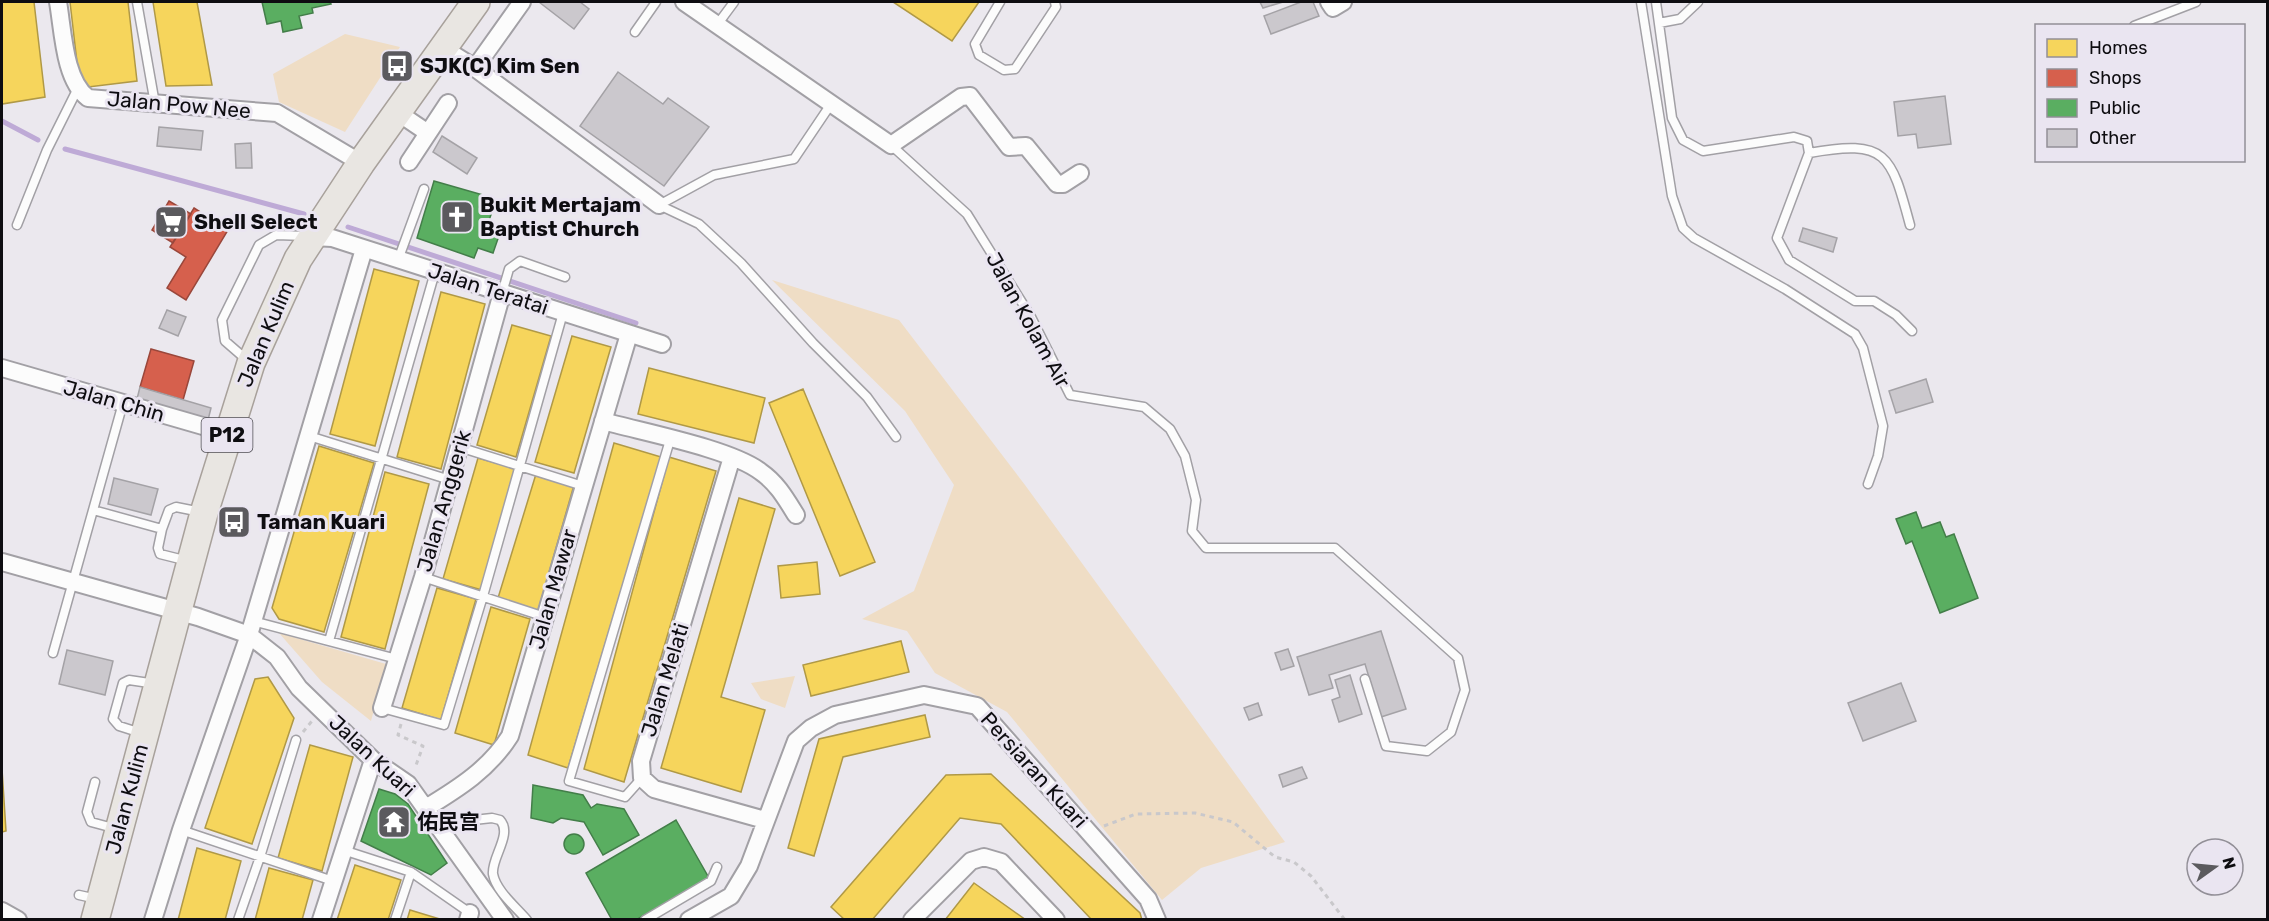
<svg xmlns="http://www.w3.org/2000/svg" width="2269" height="921" font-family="Rubik,'Noto Sans SC',sans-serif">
  <rect width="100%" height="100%" fill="#ebe8ee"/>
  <path fill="#efddc5" d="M345 34 400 47 345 132 279 102 273 74Z
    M772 280 899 320 1025 485 1285 842 1201 868 1162 900 1007 712 935 673 907 631 862 619 914 591 954 485 905 411Z
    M279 633 386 664 371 721 322 682Z
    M795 676 785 708 761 699 751 683Z"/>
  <path fill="#f6d55c" stroke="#b09946" stroke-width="1.5" d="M2 2H34L45 97 2 104Z
    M70 2H128L137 81 80 88Z
    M153 2H197L212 85 166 86Z
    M893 2H979L952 41Z
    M374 269 419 281 375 446 330 434Z
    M441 292 485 304 441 469 397 457Z
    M512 325 551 336 516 457 477 445Z
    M572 336 611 347 574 473 535 462Z
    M649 368 765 398 754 443 638 414Z
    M803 389 875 562 840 576 769 403Z
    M614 443 661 457 568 768 528 755Z
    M319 446 374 463 324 632 279 619 272 608Z
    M669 457 716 471 624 782 584 769Z
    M478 458 517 469 482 590 443 579Z
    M385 472 429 484 385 649 341 637Z
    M536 474 574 485 538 611 498 598Z
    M739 498 775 509 721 697 765 710 741 792 661 768Z
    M232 515 240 518 236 530 228 527Z
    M817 562 820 594 781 598 778 566Z
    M437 588 476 599 441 720 402 708Z
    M491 607 530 619 494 745 455 733Z
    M901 641 909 672 811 696 803 665Z
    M268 677 294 718 252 844 205 828 255 679Z
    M925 715 930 737 843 757 814 856 788 848 819 739Z
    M310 745 353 757 322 871 278 858Z
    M2 769 6 831 2 832Z
    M991 774 1140 913 1142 920H1092L1001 824 960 818 872 920H845L831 907 946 775Z
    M197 848 241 861 225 920H178Z
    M355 865 401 880 388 920H337Z
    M269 868 313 880 302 920H255Z
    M974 883 1026 920H945Z
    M410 910 443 920H407Z"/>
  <path fill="#d6604d" stroke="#9a473b" stroke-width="1.5" d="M169 201 191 214 173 243 152 230Z
    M194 208 228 230 186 300 167 288 186 257 170 247Z
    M151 349 194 361 183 400 140 387Z"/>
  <path fill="#5aae61" stroke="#437e49" stroke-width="1.5" d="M262 2H330L331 4 312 8 313 13 299 16 302 28 283 32 281 21 267 24Z
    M434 181 483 195 479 207 492 212 488 223 502 227 493 253 478 248 474 258 417 238Z
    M1916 512 1922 528 1940 522 1946 537 1954 534 1978 598 1940 613 1912 541 1906 544 1896 519Z
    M533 785 583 795 591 808 597 804 624 809 639 835 603 855 584 822 561 818 553 823 531 818Z
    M379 789 395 794 408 804 447 863 431 875 361 841Z
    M676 820 709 878 636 920H612L586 873Z
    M564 844a10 10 0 1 1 20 0a10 10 0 1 1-20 0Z"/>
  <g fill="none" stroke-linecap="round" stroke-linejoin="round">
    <path stroke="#beaad6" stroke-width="5" d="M2 121 38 140
      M65 149 304 214
      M348 227 636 323"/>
  </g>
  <path fill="#cbc8cd" stroke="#a4a2a6" stroke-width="1.5" d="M539 2H580L589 9 574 29Z
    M1260 2H1283L1263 8Z
    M1301 2H1313L1319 16 1271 34 1264 16Z
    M618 72 663 104 668 98 709 127 664 186 580 126Z
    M1945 96 1951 144 1918 148 1916 134 1898 136 1894 102Z
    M159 127 203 131 201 150 157 146Z
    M442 136 477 158 467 174 433 152Z
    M251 143 252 168H236L235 144Z
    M1803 228 1837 238 1833 252 1799 241Z
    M167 310 186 317 178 336 159 328Z
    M1926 379 1933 402 1896 413 1889 391Z
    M140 387 211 408 207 424 136 403Z
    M114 478 158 489 151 515 108 504Z
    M1381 631 1406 709 1381 717 1365 664 1329 675 1333 688 1309 695 1297 657Z
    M1288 649 1294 666 1281 670 1275 653Z
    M67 650 113 661 105 695 59 684Z
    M1350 675 1362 714 1339 722 1332 700 1340 697 1335 680Z
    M1901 683 1916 721 1863 741 1848 703Z
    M1258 703 1262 715 1249 720 1244 708Z
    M1302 767 1307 778 1283 787 1279 775Z"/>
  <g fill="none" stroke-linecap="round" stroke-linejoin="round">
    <defs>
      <path id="service" d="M137 2 155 104
        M1000 2 975 44 979 55 1004 70 1015 69 1056 7 1055 2
        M1641 2 1672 196 1683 228 1694 238 1785 289 1855 334 1863 348 1883 426 1878 456 1868 484
        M1656 2 1672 118 1683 140 1703 151 1794 137 1807 141 1809 153 1777 238 1789 260 1855 301H1874L1896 315 1912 331
        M1659 23 1680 19 1698 2
        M717 25 734 2
        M2134 26 2196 2
        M635 32 656 2
        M891 145 967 214 1031 317 1070 395 1144 407 1170 429 1185 456 1196 500 1192 531 1206 548H1335L1458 658 1465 690 1451 732 1427 751 1386 746 1365 679
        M1809 153C1887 139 1891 154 1910 225
        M659 205 699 224 741 263 813 343 867 397 896 437
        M659 205 714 175 794 159 831 104
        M17 225 47 150 77 90
        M398 260 424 189
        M502 293 509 269 520 261 565 277
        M248 361 225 341 222 320 259 245 276 235 306 236
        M309 436 450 480
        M459 447 583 486
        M93 510 162 529 169 510 176 507 201 512
        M162 529 158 548 160 554 188 561
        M423 577 545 617
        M253 621 397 659
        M329 641 435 272
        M53 653 123 403
        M382 708 444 725 483 596 563 313
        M141 733 119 726 113 719 123 683 129 680 156 684
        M642 778 625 797 569 781 670 440
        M95 782 87 812 91 822 117 829
        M437 824 492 818 500 820C513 834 491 858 493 874 496 891 516 907 527 920
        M181 830 333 881
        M343 850 411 872 470 913
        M79 895 97 899
        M238 920 260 857 296 740
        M395 920 411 872
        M645 920 711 881 717 867"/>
      <path id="minor" d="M58 2C63 30 64 80 88 98L277 113 361 163
        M684 2 891 145 961 97 970 96 1009 147 1026 146 1057 184H1063L1080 173
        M1329 2 1333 8 1343 2
        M443 48 475 68 659 205
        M475 68 522 2
        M397 112 428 133
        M409 162 448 103
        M313 237 332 238 662 344
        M2 368 227 433
        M603 421C642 432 732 449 761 472 777 483 786 499 796 515
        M732 457 641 761 642 778 654 789 765 820
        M2 562 198 617 249 635 277 657 299 688 373 760 408 784 505 920
        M382 708 423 577 502 293
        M426 808C459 788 489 769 510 736L629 334
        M2 911 18 920
        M153 920 181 830 249 635 364 249
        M321 920 373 760
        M468 920 470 913
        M689 920 731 896 749 866 796 741 811 728 835 715 924 695 977 706 1148 899 1157 920
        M912 920 971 861 984 857 1001 862 1056 920"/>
      <path id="primary" d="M95 920 204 513 251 363 298 259 361 163 476 2"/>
    </defs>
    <use href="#service" stroke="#a2a0a5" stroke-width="11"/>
    <use href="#minor" stroke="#a2a0a5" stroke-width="20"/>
    <use href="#primary" stroke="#a8a19b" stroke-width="30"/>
    <path stroke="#c9c8cb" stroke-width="3" stroke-dasharray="4.5 4.5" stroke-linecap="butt" d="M401 724 398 735 423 746 415 768
      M303 732 312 721
      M1104 826 1136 814 1195 813 1233 822 1275 857 1294 862 1311 876 1345 920"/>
    <use href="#service" stroke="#fcfcfc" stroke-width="8"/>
    <use href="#minor" stroke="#fcfcfc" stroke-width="16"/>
    <use href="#primary" stroke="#e9e6e2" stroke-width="27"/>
  </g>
  <defs>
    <symbol id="bus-square" viewBox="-11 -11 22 22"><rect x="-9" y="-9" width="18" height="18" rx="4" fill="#5b5a5e" stroke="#eae5f1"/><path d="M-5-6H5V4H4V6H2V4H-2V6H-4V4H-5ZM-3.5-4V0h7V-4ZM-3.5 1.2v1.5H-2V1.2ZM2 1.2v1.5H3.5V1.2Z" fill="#fff"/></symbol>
    <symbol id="church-square" viewBox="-11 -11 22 22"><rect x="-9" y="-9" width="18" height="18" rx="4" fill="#5b5a5e" stroke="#eae5f1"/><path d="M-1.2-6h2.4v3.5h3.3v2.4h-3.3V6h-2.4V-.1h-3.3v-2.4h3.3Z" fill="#fff"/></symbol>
    <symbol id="supermarket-square" viewBox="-11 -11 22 22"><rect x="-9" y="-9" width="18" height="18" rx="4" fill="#5b5a5e" stroke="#eae5f1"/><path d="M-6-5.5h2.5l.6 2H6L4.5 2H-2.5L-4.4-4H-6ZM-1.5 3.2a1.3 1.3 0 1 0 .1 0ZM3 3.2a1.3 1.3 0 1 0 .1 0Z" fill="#fff"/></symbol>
    <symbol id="temple-square" viewBox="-11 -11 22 22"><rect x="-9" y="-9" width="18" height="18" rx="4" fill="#5b5a5e" stroke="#eae5f1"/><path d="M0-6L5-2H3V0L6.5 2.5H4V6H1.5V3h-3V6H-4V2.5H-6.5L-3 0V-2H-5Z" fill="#fff"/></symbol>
  </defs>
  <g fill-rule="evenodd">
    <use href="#bus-square" x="378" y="47" width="38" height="38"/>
    <use href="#church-square" x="438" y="198" width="38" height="38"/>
    <use href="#supermarket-square" x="152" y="203" width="38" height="38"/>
    <use href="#bus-square" x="215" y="503" width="38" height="38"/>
    <use href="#temple-square" x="375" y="803" width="38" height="38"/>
  </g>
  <g text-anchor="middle" stroke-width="6" stroke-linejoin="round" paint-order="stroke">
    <rect fill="#eae5f1" stroke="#504e54" stroke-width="1.5" x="201.5" y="418" width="51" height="34" rx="4.5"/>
    <g font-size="20" font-weight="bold" fill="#0e0d11">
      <text x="227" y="442">P12</text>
    </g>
    <g font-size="21" font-weight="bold" fill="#0e0d11" stroke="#eae5f1" text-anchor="start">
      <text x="420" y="73">SJK(C) Kim Sen</text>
      <text x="480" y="212">Bukit Mertajam<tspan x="480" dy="24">Baptist Church</tspan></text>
      <text x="194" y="229">Shell Select</text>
      <text x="257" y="529">Taman Kuari</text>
      <text x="417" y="829">佑民宫</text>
    </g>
    <g font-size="21" fill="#0e0d11" stroke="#eae5f1">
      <text transform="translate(179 105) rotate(5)" y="7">Jalan Pow Nee</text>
      <text transform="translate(488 289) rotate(18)" y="7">Jalan Teratai</text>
      <text transform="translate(1028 320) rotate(61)" y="7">Jalan Kolam Air</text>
      <text transform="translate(266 334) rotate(-67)" y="7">Jalan Kulim</text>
      <text transform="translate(114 401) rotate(16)" y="7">Jalan Chin</text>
      <text transform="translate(444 501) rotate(-74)" y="7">Jalan Anggerik</text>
      <text transform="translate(553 589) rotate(-74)" y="7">Jalan Mawar</text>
      <text transform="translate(665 680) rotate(-73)" y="7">Jalan Melati</text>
      <text transform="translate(372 756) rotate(43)" y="7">Jalan Kuari</text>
      <text transform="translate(1034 770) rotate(48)" y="7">Persiaran Kuari</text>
      <text transform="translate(127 799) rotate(-75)" y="7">Jalan Kulim</text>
    </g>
  </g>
  <rect width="2269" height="921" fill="none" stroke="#0e0d11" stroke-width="6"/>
  <rect x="2035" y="24" width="210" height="138" fill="#eae5f1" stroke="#928f97" stroke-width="1.5"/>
  <rect x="2047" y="39" width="30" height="18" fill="#f6d55c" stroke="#928f97" stroke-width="1.5"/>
  <text x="2089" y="54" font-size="18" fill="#0e0d11">Homes</text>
  <rect x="2047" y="69" width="30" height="18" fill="#d6604d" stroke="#928f97" stroke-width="1.5"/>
  <text x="2089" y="84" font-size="18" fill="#0e0d11">Shops</text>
  <rect x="2047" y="99" width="30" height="18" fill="#5aae61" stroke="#928f97" stroke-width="1.5"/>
  <text x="2089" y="114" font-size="18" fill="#0e0d11">Public</text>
  <rect x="2047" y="129" width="30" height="18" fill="#cbc8cd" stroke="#928f97" stroke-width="1.5"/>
  <text x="2089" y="144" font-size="18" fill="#0e0d11">Other</text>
  <g transform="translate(2215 867) rotate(75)"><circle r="28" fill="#eae5f1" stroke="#928f97" stroke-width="1.5"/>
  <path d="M0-4.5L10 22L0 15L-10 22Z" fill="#5b5a5e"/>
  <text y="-9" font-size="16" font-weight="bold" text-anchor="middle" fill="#0e0d11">N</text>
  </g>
</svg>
